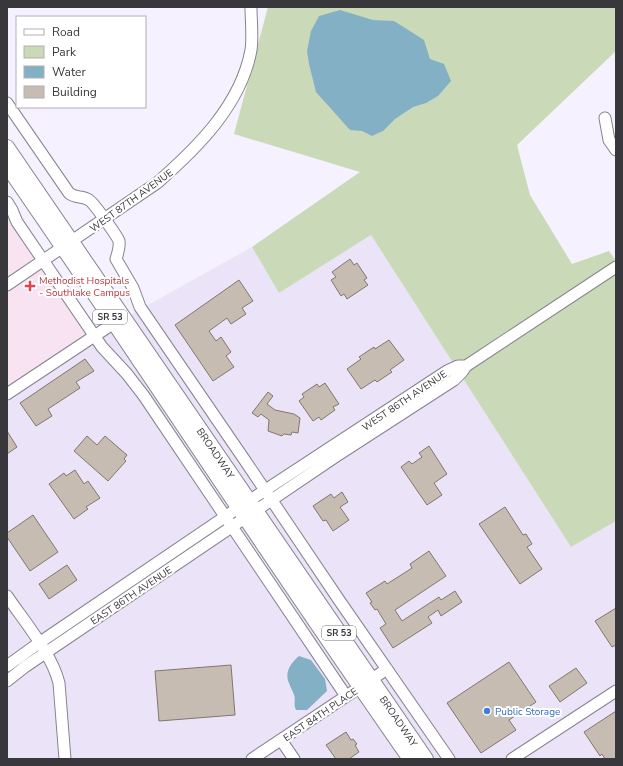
<svg xmlns="http://www.w3.org/2000/svg" width="623" height="766" font-family="'Nunito Sans',sans-serif">
  <rect width="100%" height="100%" fill="#f5f1fe"/>
  <path fill="#ebe4f8" d="M371 235 571 547 616 521V759H7V394L94 335 252 247 279 293Z"/>
  <path fill="#f7e3f2" d="M7 210 15 228 92 345 7 402Z"/>
  <path fill="#cadab8" d="M268 7H616V51L517 145 530 195 572 264 609 251 616 261V521L571 547 371 235 279 293 252 247 360 172 234 134Z"/>
  <path fill="#84b0c6" d="M340 10 373 20 394 21 424 40 430 59 444 64 451 81 438 96 426 103 413 107 395 119 383 131 372 136 362 131 350 130 316 92 309 64 307 51 311 31 319 16Z
    M299 656 311 660 325 679 327 691 307 710H296C293 704 296 700 294 695 293 691 290 687 289 683 284 672 291 663 299 656Z"/>
  <path fill="#c6bcb2" stroke="#80776e" d="M350 259 354 265 357 263 367 278 364 280 368 285 347 299 344 294 341 296 331 280 336 277 332 272Z
    M239 280 253 301 242 308 246 314 231 324 227 318 209 331 216 341 221 337 231 352 226 356 234 367 213 381 175 325Z
    M389 340 404 360 390 370 392 372 377 382 375 380 361 389 347 369 361 359 359 357 374 347 375 349Z
    M85 359 94 371 76 382 80 388 48 409 52 416 36 426 20 403Z
    M325 383 339 404 333 407 335 410 321 420 319 417 313 421 299 401 304 397 302 394 317 384 319 387Z
    M268 392 273 396 267 404 275 410 294 414 300 418 298 433 292 432 291 435 284 434 282 436 268 431 269 420 261 414 258 417 252 413Z
    M7 431 17 447 7 454Z
    M87 436 97 445 105 436 127 455 124 459 126 461 108 481 74 451Z
    M429 446 447 474 434 483 442 495 427 505 401 467 409 461 412 464 422 457 419 453Z
    M75 470 84 484 88 481 100 498 86 507 88 509 74 519 49 484 64 473 66 476Z
    M342 492 348 502 340 507 349 520 333 531 326 520 323 521 313 506 331 494 334 498Z
    M505 507 523 535 526 534 532 544 527 547 542 569 520 584 479 524Z
    M33 515 58 552 30 571 7 537V533Z
    M429 551 446 576 395 610 402 621 439 597 441 600 455 591 462 602 441 616 438 610 428 617 432 623 393 648 380 628 386 624 377 609 375 610 370 603 372 602 366 593 385 581 387 584 412 568 410 564Z
    M67 565 77 580 49 599 39 584Z
    M616 608V645L612 647 595 621Z
    M509 662 536 702 509 720 516 730 481 753 447 703Z
    M231 665 235 715 159 721 155 671Z
    M576 668 587 683 560 702 549 686Z
    M616 711V758L614 759H605L602 754 600 756 584 732Z
    M346 732 351 740 353 739 357 744 355 745 359 752 349 759H336L326 745Z"/>
  <g fill="none" stroke-linecap="round" stroke-linejoin="round">
    <defs>
      <path id="minor" d="M7 103 69 193C76 199 82 195 89 200 94 203 117 236 119 241 120 247 118 253 116 259L133 288 140 307 246 462 339 600 449 759
        M605 118 609 140 616 150
        M7 202 12 210 17 222 102 347 127 374 144 396 346 696
        M7 285 157 183C197 148 241 105 251 50 253 37 251 21 251 7
        M466 366 616 267
        M7 394 114 323 121 325
        M7 596C24 621 52 654 59 683L65 759
        M7 666 39 643 238 508 447 371 458 366H466L462 372 454 380 335 457 26 666 7 681
        M281 740 294 759
        M252 759 387 669
        M512 759 616 691"/>
      <path id="major" d="M7 147 426 759
        M7 166C143 363 273 563 410 759"/>
    </defs>
    <use href="#minor" stroke="#87838e" stroke-width="13"/>
    <use href="#major" stroke="#87838e" stroke-width="16"/>
    <use href="#minor" stroke="#fff" stroke-width="11"/>
    <use href="#major" stroke="#fff" stroke-width="14"/>
  </g>
  <path fill="#e0444e" stroke="#fff" stroke-width="1.5" d="M28 280h4v4h4v4h-4v4h-4v-4h-4v-4h4z"/>
  <circle fill="#3f7fe0" stroke="#fff" stroke-width="1.5" cx="487" cy="711" r="4"/>
  <g text-anchor="middle" stroke-width="4" stroke-linejoin="round" paint-order="stroke">
    <g fill="#fff" stroke="#747376" stroke-width="1">
      <rect x="93" y="310" width="34" height="14" rx="3"/>
      <rect x="322" y="626" width="34" height="14" rx="3"/>
    </g>
    <g font-size="9" font-weight="bold" fill="#38373c">
      <text x="110" y="320">SR 53</text>
      <text x="339" y="636">SR 53</text>
    </g>
    <g font-size="10" fill="#38373c" stroke="#fff">
      <text transform="translate(131 200) rotate(-36)" y="4">WEST 87TH AVENUE</text>
      <text transform="translate(404 400) rotate(-34)" y="4">WEST 86TH AVENUE</text>
      <text transform="translate(216 453) rotate(56)" y="4">BROADWAY</text>
      <text transform="translate(131 595) rotate(-34)" y="4">EAST 86TH AVENUE</text>
      <text transform="translate(320 714) rotate(-34)" y="4">EAST 84TH PLACE</text>
      <text transform="translate(399 721) rotate(56)" y="4">BROADWAY</text>
    </g>
    <g font-size="10" fill="#be3a42" stroke="#fff" text-anchor="start">
      <text x="39" y="284">Methodist Hospitals<tspan x="39" dy="12">- Southlake Campus</tspan></text>
    </g>
    <g font-size="10" fill="#366cbe" stroke="#fff" text-anchor="start">
      <text x="495" y="715">Public Storage</text>
    </g>
  </g>
  <rect width="623" height="766" fill="none" stroke="#38373c" stroke-width="16"/>
  <rect x="16" y="16" width="130" height="92" fill="#ffffff" stroke="#afafb1"/>
  <rect x="24" y="29" width="20" height="6" fill="#ffffff" stroke="#afafb1"/>
  <text x="52" y="36" font-size="12" fill="#38373c">Road</text>
  <rect x="24" y="46" width="20" height="12" fill="#cadab8" stroke="#afafb1"/>
  <text x="52" y="56" font-size="12" fill="#38373c">Park</text>
  <rect x="24" y="66" width="20" height="12" fill="#84b0c6" stroke="#afafb1"/>
  <text x="52" y="76" font-size="12" fill="#38373c">Water</text>
  <rect x="24" y="86" width="20" height="12" fill="#c6bcb2" stroke="#afafb1"/>
  <text x="52" y="96" font-size="12" fill="#38373c">Building</text>
</svg>
